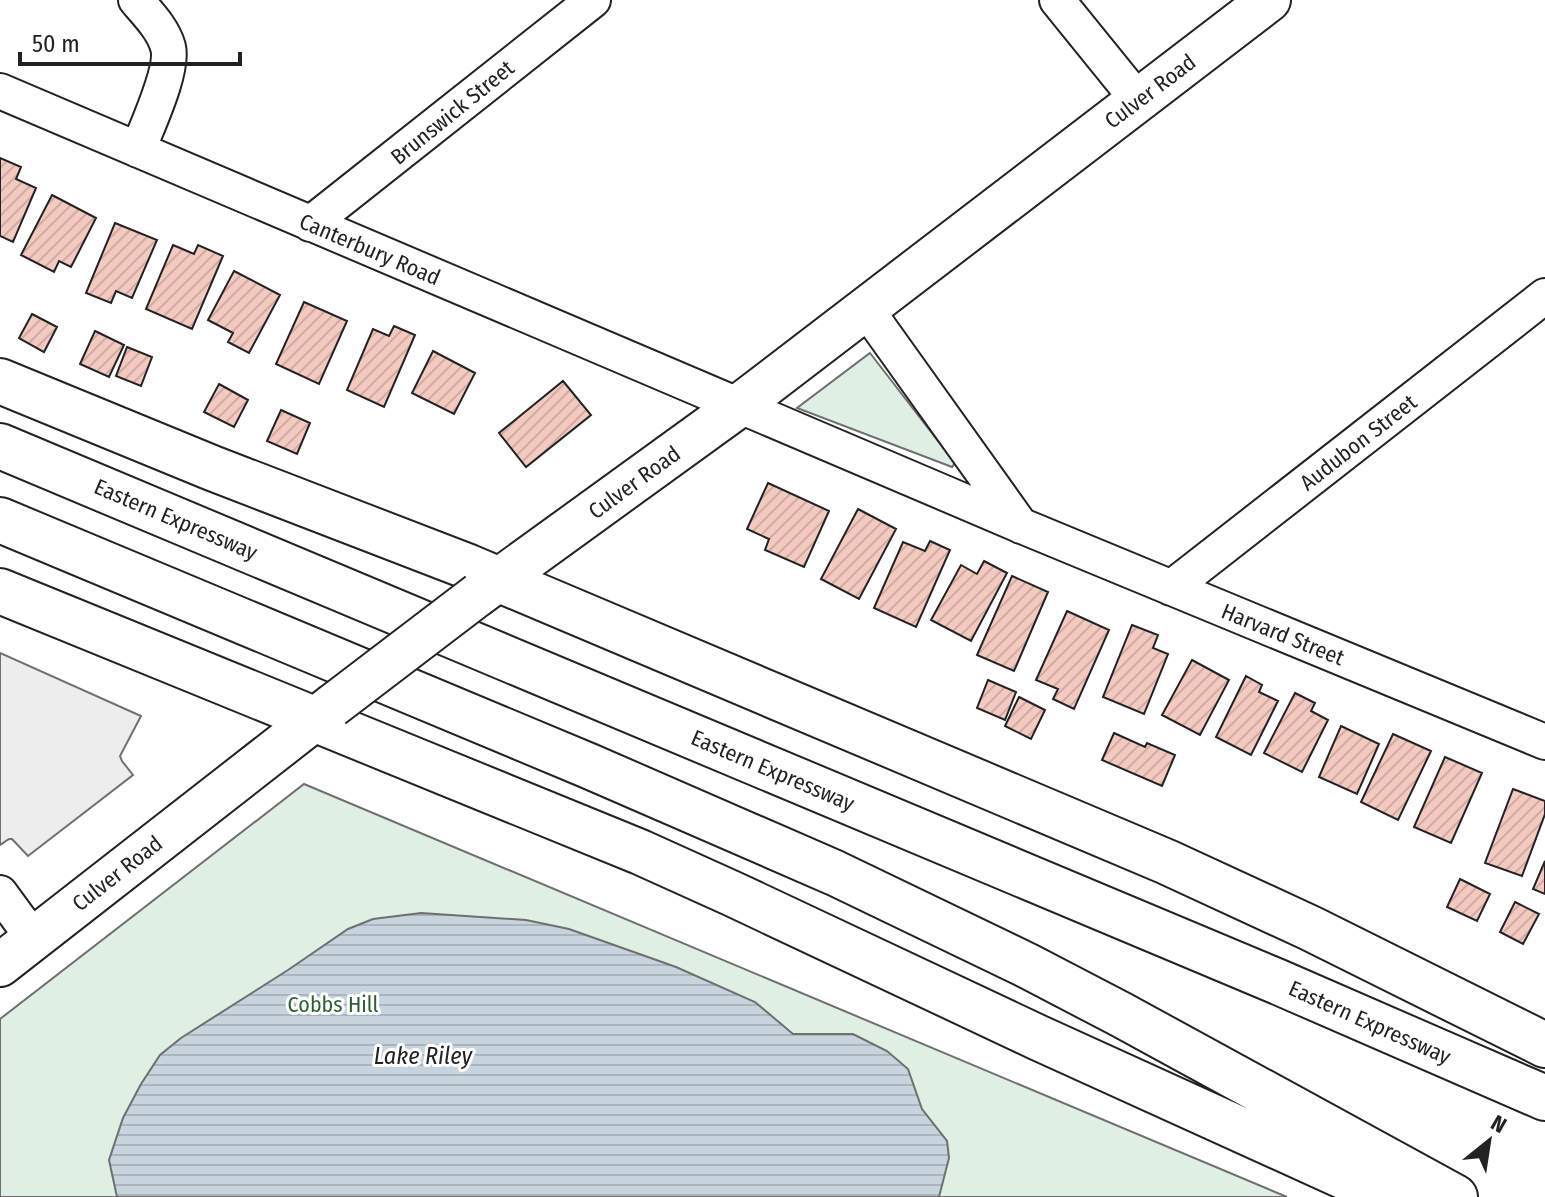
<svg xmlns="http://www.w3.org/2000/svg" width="1545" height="1197" font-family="'Fira Sans Condensed',sans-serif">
  <defs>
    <pattern id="water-rules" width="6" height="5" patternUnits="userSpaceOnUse" patternTransform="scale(2)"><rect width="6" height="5" fill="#c7d3dd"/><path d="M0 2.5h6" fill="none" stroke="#abb5bd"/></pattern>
    <pattern id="building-hatch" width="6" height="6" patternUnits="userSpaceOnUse" patternTransform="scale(2)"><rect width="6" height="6" fill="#f3c9c0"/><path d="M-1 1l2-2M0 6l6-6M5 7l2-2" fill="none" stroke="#d0aca5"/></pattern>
  </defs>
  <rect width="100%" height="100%" fill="#fff"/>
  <path fill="#e0efe3" stroke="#6f6f6f" stroke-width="2" d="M870 353 955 463 952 467 797 408Z
    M304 784 1287 1197H0V1019Z"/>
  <path fill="#ededed" stroke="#6f6f6f" stroke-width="2" d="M0 653 141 716 120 756 122 761 133 775 28 856 12 839H9L0 845Z"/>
  <path fill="url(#water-rules)" stroke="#6f6f6f" stroke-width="2" d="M421 913 526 920 569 929 676 967 755 1002 793 1034H853L887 1051 908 1069 922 1109 947 1141 949 1158 939 1197H117L109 1160 123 1118 141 1084 160 1055 181 1038 288 970 348 929 373 919Z"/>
  <path fill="url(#building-hatch)" stroke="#222" stroke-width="2" d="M0 158 21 167 16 179 36 188 13 242 0 236Z
    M52 195 96 218 71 267 59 261 54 272 21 255Z
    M115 223 157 240 132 298 116 291 111 303 86 293Z
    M173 245 194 254 198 245 223 256 192 329 146 309Z
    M234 271 280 295 249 353 228 342 233 333 208 320Z
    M304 302 347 321 319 384 276 364Z
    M32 314 57 327 44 352 19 338Z
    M394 326 415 335 384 407 347 390 373 329 389 336Z
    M95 331 124 345 109 377 80 364Z
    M127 347 152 357 141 386 116 376Z
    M433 351 475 373 454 414 412 393Z
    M563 381 591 415 526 467 499 433Z
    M219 384 248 400 234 427 204 412Z
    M281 410 310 423 297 454 267 441Z
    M768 483 829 511 804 567 765 550 769 539 747 529Z
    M858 509 896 529 859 599 821 579Z
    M930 541 950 550 916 627 874 608 903 542 925 551Z
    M984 561 1007 573 971 641 931 620 961 565 977 574Z
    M1012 576 1048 592 1014 671 977 655Z
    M1067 611 1109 630 1074 709 1053 699 1058 689 1036 680Z
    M1132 625 1158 635 1153 648 1168 654 1144 714 1103 697Z
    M1192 660 1229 680 1200 735 1162 715Z
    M1246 676 1262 685 1259 692 1278 701 1251 755 1216 737Z
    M988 680 1016 692 1005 720 977 708Z
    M1295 693 1315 703 1311 711 1328 720 1302 772 1264 753Z
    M1019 697 1045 710 1031 739 1005 726Z
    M1341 726 1379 744 1357 794 1319 777Z
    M1114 733 1145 747 1147 743 1175 755 1162 786 1102 760Z
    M1393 734 1431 751 1398 820 1361 802Z
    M1445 757 1482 773 1451 843 1414 827Z
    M1513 789 1545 801V814L1522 876 1485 863Z
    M1545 861V894L1533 889Z
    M1460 879 1490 894 1477 921 1447 907Z
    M1515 902 1539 914 1523 944 1500 932Z"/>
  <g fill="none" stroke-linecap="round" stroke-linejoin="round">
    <defs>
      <path id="minor" d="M136 0C148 14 163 29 168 47 174 70 147 126 138 150
        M1057 0 1138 100
        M0 91 1022 526 1545 742
        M310 224 593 0
        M866 309 1021 526
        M1171 588 1545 296
        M0 893 33 938"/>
      <path id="major" d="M479 594 740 405 1269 0
        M0 965 332 706"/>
      <path id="highway" d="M0 381 212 468 469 567 1167 862 1310 928 1545 1045
        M0 446 1276 981 1545 1098
        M0 520 589 766 835 873 1026 965 1120 1014 1455 1197
        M0 591 640 852 733 894 1039 1038 1389 1197"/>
    </defs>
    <use href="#minor" stroke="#222" stroke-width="38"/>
    <use href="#major" stroke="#222" stroke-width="46"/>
    <use href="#highway" stroke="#222" stroke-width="48"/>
    <use href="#minor" stroke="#fff" stroke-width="34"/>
    <use href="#major" stroke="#fff" stroke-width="42"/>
    <use href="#highway" stroke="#fff" stroke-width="44"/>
    <defs>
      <path id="major-bridge" d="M332 706 479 594"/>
    </defs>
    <use href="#major-bridge" stroke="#222" stroke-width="46" stroke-linecap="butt"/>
    <use href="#major-bridge" stroke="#fff" stroke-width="42"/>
  </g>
  <g text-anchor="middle" stroke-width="6" stroke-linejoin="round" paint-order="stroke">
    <g font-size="22" fill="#222" stroke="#fff">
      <text transform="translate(1150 91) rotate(-37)" y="8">Culver Road</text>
      <text transform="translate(452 112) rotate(-39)" y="8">Brunswick Street</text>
      <text transform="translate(370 249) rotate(23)" y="8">Canterbury Road</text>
      <text transform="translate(1358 442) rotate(-38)" y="8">Audubon Street</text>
      <text transform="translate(634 482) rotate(-36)" y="8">Culver Road</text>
      <text transform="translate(176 519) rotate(23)" y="8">Eastern Expressway</text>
      <text transform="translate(1283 634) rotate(22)" y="8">Harvard Street</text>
      <text transform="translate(773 770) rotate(23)" y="8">Eastern Expressway</text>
      <text transform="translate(117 873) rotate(-38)" y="8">Culver Road</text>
      <text transform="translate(1370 1022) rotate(24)" y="8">Eastern Expressway</text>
    </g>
    <g font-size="22" fill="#2f5e38" stroke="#fff">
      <text x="333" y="1012">Cobbs Hill</text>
    </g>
    <g font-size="24" font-style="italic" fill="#222" stroke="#fff">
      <text x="423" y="1064">Lake Riley</text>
    </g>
  </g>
  <g transform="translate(1489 1141) rotate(30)" stroke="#ffffff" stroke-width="6" paint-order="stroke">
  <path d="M0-6L14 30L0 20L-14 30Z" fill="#222222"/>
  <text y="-12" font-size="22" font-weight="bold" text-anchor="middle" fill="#222222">N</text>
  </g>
  <path d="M20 52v12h220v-12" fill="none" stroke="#222222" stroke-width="4"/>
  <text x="32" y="52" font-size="24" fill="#222222" stroke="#ffffff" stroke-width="6" paint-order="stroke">50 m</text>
</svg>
